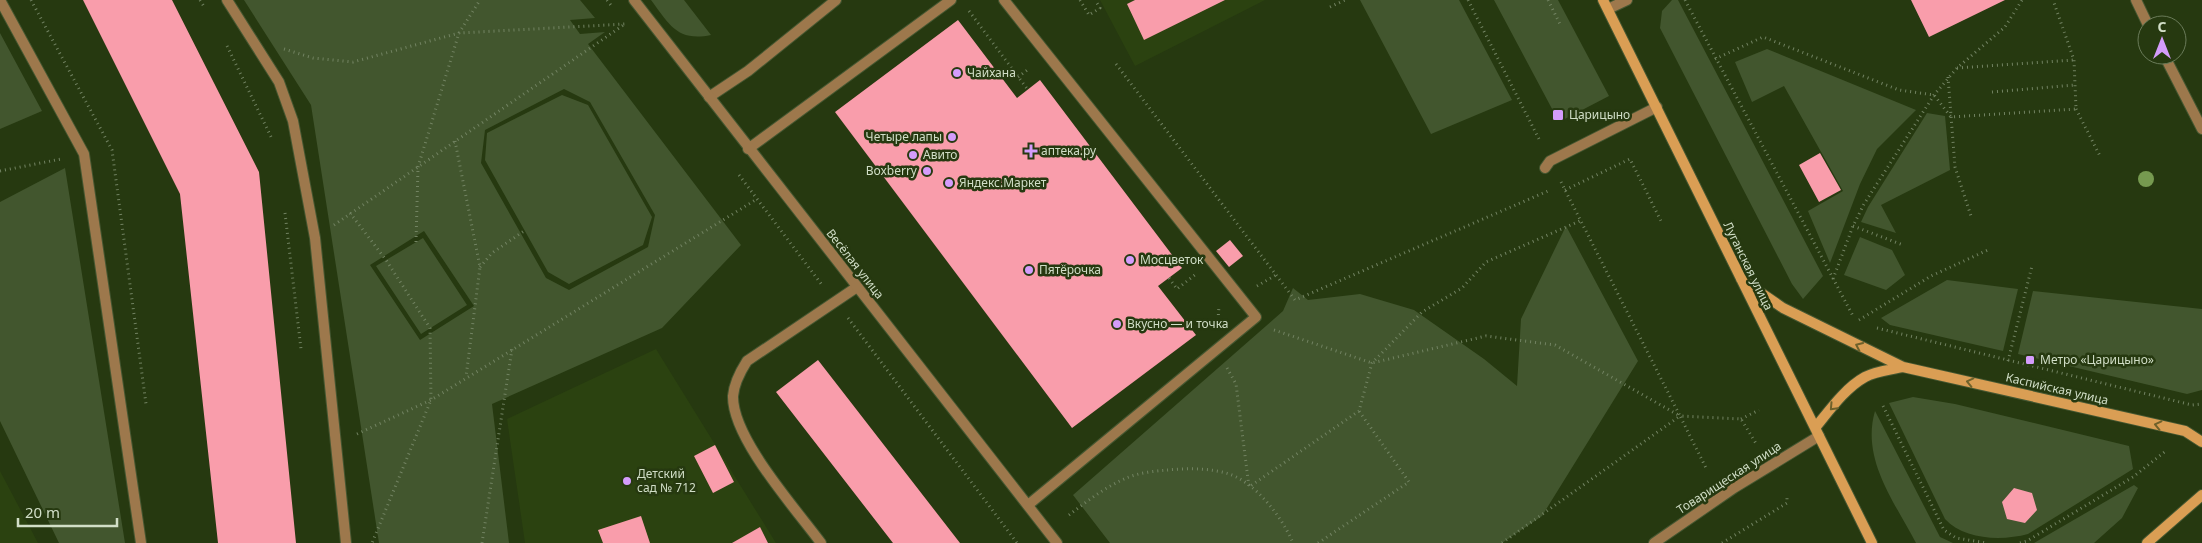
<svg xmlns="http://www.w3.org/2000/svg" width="2202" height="543" font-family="'Noto Sans',sans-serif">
  <rect width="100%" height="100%" fill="#263910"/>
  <path fill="#2b4210" d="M1100 0H1265L1135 66Z
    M656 349 776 543H525L507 419Z
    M0 471 38 543H0Z"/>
  <path fill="#42562e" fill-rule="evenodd" d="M244 0H580L595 18 570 20 580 34 605 32 588 44 741 245 662 328 492 404 509 543H379L311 105ZM564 89 590 102 655 215 648 247 569 290 546 278 481 163 485 130ZM424 231 474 306 420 340 370 265Z
    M651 0H684L711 35C677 42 669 24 651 0Z
    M1360 0H1459L1512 100 1431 134Z
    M1494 0H1558L1609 96 1559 122Z
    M1672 0H1678L1823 276 1803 299 1792 284 1660 28 1662 11Z
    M0 33 42 111 0 129Z
    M1767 49 1916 110 1877 149 1860 184 1830 263 1808 211 1843 191 1784 86 1752 102 1735 62Z
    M562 95 588 105 652 217 643 245 569 284 548 272 485 160 487 133Z
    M1927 113 1945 116 1950 170 1881 205 1896 233 1861 222 1868 207Z
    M65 168 125 543H59L0 421V202Z
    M1566 226 1638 361 1542 516 1502 543H1110L1073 495 1283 311 1293 288 1308 300 1360 294 1414 310 1484 359 1517 386 1521 319Z
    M1860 237 1892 250 1905 275 1886 290 1844 275Z
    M423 238 467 305 421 334 376 266Z
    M1947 280 2018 289 2003 351 1890 325 1881 318Z
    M2033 291 2202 309V390L2187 394 2018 354Z
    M1913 397 1955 404 2129 446 2133 469 2028 534C2002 541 1964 540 1945 519L1889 403Z
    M1875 411 1940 537 1953 543H1916C1894 501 1861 459 1875 411Z
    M2134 485 2138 488 2122 518 2094 543H2034Z"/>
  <path fill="#f99dab" d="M83 0H172L259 172 296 543H218L180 194Z
    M1135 0H1225L1144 40 1127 4Z
    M1911 0H2005L1929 37Z
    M958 20 1017 98 1040 80 1182 268 1158 286 1196 335 1072 428 835 112Z
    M1820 153 1841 190 1819 202 1799 165Z
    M1230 240 1243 256 1229 267 1216 251Z
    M818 360 960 543H893L776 392Z
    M715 445 734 482 713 493 694 456Z
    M2014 488 2032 493 2037 510 2025 523 2007 519 2002 502Z
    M641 516 650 543H603L598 530Z
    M760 527 768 543H732Z"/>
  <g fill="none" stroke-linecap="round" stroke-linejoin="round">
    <defs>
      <path id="lane" d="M0 0 84 154 141 543
        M227 0 279 82 293 121 315 238 346 543
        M1004 0 1256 317 1028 505
        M2136 0 2148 25
        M1608 9 1627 0
        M2164 55 2202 129
        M709 97 748 71 836 0
        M748 149 951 0
        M1545 168 1550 161 1657 107
        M821 543C796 509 732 438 733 396 734 383 740 372 747 361L857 287"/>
      <path id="street" d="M634 0 1057 543
        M1654 543 1734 488 1819 436"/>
      <path id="secondary" d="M1603 0 1872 543
        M1741 279 1783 308 1903 367 2185 431 2202 442
        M1815 428C1829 411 1845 388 1865 377 1876 371 1891 370 1903 367
        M2147 543 2202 495"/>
    </defs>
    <use href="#lane" stroke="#455731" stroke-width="12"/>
    <use href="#street" stroke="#455731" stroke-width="12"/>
    <use href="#secondary" stroke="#455731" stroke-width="12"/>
    <path stroke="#728362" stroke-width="3" stroke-dasharray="1 4" stroke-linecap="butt" d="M31 0 112 150 146 404
      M200 0 205 8
      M607 0 613 8
      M1080 0 1089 15 1100 8 1095 0
      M1468 0 1540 141
      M1548 0 1561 26
      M1685 0 1853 316
      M1330 7 1345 0
      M969 11 1028 90
      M227 46 272 139
      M284 49 313 58 353 62 459 33 625 24
      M1715 59 1763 37 1899 90 1934 95 1951 117 2076 109 2074 60 2053 0
      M1116 64 1295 300 1548 191
      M1957 68 2074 60
      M1018 77 1030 68
      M1948 77 1955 167 1971 216
      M1992 92 2075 85
      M2076 109 2101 158
      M455 141 480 267 466 377
      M0 171 61 159
      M739 175 822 285
      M1561 182 1680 416 1741 419 1757 445
      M1565 190 1630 159 1662 223
      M285 213 301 349
      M350 213 386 260 430 328 431 400 372 543
      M334 225 625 24
      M1853 226 1903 245
      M416 242 418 167 459 33 480 0
      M480 267 492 253 524 231
      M1169 278 1177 289 1196 274
      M1833 279 1853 226 1864 204 1934 95 1957 68 2005 27 2022 0
      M1257 286 1276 275
      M848 318 1017 543
      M1218 320 1219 306
      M1859 320 1931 276 1990 249
      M1877 328 2192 405 2202 404
      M1274 330 1372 363 1486 336 1555 345 1680 416 1706 468
      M2008 361 2032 266
      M1227 368 1236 384 1249 487 1359 411 1372 363 1422 312 1462 288 1486 262 1580 221
      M1883 406 1944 530 1956 538 1987 543
      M1741 419 1759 410
      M357 434 431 400 757 199
      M1069 515C1086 502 1104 488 1124 479 1137 473 1154 471 1168 470 1187 468 1207 468 1226 473 1255 481 1282 517 1293 543
      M482 543 512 349
      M1318 543 1409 482 1359 411
      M1502 543 1680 416
      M1722 543 1787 503V497
      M2020 543 2027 541 2133 477 2167 450"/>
    <use href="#lane" stroke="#9d784c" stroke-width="10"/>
    <use href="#street" stroke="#9d784c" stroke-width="10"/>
    <use href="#secondary" stroke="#da9e54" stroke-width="10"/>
  </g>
  <circle fill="#769a50" cx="2146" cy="179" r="8"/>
  <defs><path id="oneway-chevron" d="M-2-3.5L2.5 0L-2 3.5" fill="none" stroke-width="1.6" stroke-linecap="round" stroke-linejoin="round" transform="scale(1.25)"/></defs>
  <g stroke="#6e612b">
    <use href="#oneway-chevron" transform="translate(1859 346) rotate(-155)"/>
    <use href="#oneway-chevron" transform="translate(1970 382) rotate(-167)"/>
    <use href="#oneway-chevron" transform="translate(1833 407) rotate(133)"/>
    <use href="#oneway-chevron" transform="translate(2158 425) rotate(-167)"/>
  </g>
  <g fill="#d49cfb" stroke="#263910" stroke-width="2">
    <circle cx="957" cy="73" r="5"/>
    <rect x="1552" y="109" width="12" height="12" rx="2.5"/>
    <circle cx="952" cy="137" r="5"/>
    <path d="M1028.5 143.5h5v5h5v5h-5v5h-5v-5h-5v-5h5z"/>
    <circle cx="913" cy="155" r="5"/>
    <circle cx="927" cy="171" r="5"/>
    <circle cx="949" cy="183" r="5"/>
    <circle cx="1130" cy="260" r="5"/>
    <circle cx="1029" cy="270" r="5"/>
    <circle cx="1117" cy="324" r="5"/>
    <rect x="2025" y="355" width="10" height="10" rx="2.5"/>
    <circle cx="627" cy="481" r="5"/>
  </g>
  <g text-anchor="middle" stroke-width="5" stroke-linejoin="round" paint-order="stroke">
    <g font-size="12" fill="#d1dec7" stroke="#263910" text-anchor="start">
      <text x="967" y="77">Чайхана</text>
      <text x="1569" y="119">Царицыно</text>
      <text x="942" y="141" text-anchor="end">Четыре лапы</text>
      <text x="1041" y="155">аптека.ру</text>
      <text x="923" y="159">Авито</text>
      <text x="917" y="175" text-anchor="end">Boxberry</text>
      <text x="959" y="187">Яндекс.Маркет</text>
      <text x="1140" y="264">Мосцветок</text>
      <text x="1039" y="274">Пятёрочка</text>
      <text x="1127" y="328">Вкусно — и точка</text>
      <text x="2040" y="364">Метро «Царицыно»</text>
      <text x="637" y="478">Детский<tspan x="637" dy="14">сад № 712</tspan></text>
    </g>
    <g font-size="12" fill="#d1dec7" stroke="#263910">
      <text transform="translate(855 264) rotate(52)" y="4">Весёлая улица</text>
      <text transform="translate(1748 266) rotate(64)" y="4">Луганская улица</text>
      <text transform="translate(2057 389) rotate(13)" y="4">Каспийская улица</text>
      <text transform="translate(1729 478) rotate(-33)" y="4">Товарищеская улица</text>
    </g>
  </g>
  <g transform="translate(2162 40)"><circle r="24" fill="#263910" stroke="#6a7b59"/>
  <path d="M0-4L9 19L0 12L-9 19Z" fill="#d49cfb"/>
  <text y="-8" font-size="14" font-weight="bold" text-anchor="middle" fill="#d1dec7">С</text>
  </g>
  <path d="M18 518v8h99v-8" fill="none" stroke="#d1dec7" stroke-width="2.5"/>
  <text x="25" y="518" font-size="15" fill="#d1dec7" stroke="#263910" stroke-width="4" paint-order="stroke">20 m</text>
</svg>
